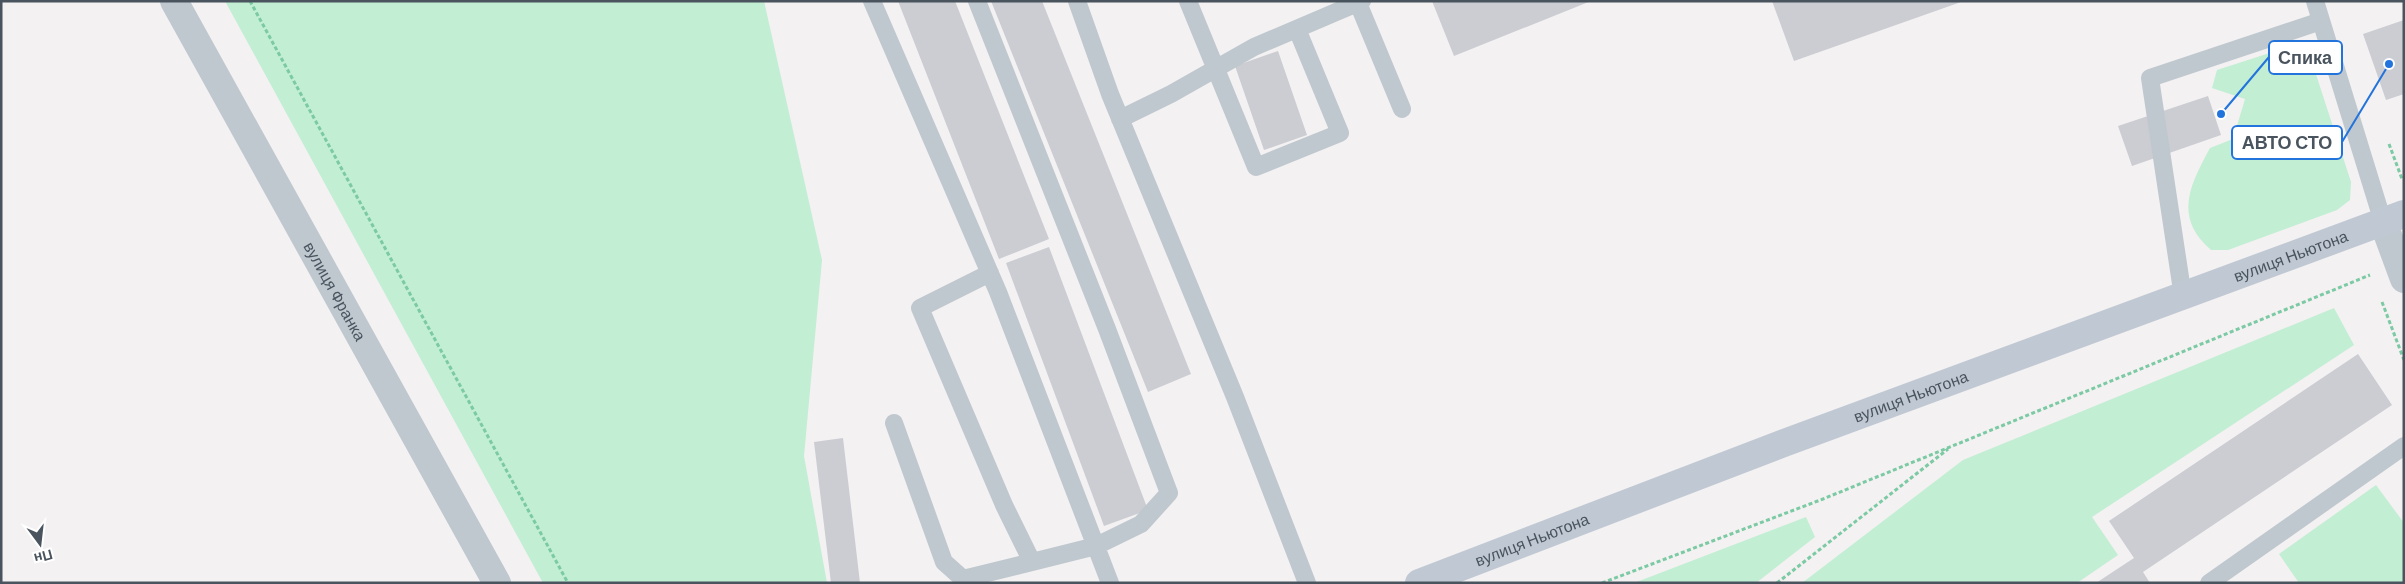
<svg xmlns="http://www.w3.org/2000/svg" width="2405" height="584" font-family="Barlow,sans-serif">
  <rect width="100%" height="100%" fill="#f3f1f1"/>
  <path fill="#c2eed3" d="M225 1H764L822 260 804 456 827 583H543Z
    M2282 49H2300L2311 59 2351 182 2350 200 2337 210 2228 250H2211C2173 217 2190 185 2210 148L2233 139 2245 99 2212 88 2217 70Z
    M2334 308 2354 345 2092 517 2118 555 2077 583H1802L1963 460Z
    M2376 485 2404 523V583H2299L2279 554Z
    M1806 517 1815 537 1756 583H1634Z"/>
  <path fill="#cbcdd3" d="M898 1H955L1049 239 999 259Z
    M991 1H1042L1191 374 1148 392Z
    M1432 1H1591L1454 56Z
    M1772 1H1961V2L1794 61Z
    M2404 20V94L2386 100 2363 34Z
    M1278 51 1307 135 1264 150 1235 66Z
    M2208 96 2221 135 2132 166 2118 126Z
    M1049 247 1148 510 1104 526 1006 263Z
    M2358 354 2392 405 2143 572 2150 583H2096L2134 558 2109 521Z
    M843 438 860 583H831L814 442Z"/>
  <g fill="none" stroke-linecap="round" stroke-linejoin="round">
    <path stroke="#7bcaa4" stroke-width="3" stroke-dasharray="4 2.5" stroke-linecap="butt" d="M250 1 568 583
      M2389 144 2402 179
      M2382 302 2404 360
      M1602 583 1823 499 2370 275
      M1777 583 1948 449"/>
    <path stroke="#bfc8cf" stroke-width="18" d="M872 1 998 292 1110 583
      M977 1 1107 329 1169 493 1141 524 1096 546 1032 562 1004 505 920 308 990 273
      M1077 1 1110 94 1235 397 1307 583
      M1188 1 1256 167 1340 133 1297 29
      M2315 1 2383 222
      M1358 3 1402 109
      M1120 119 1171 94 1254 47 1362 1
      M2183 297 2150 78 2321 21
      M894 423 944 562 963 579 1032 562
      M2209 583 2404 446"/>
    <g stroke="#bfc8cf" stroke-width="28">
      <path id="s1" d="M174 1 497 583"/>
      <path d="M2383 222 2404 279"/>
    </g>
    <path stroke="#c0c9d3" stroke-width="28" id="s2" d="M1419 583 1784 443 2404 214"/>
  </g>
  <g text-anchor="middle" stroke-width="4" stroke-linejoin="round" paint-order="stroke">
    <g font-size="16" fill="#49545e" stroke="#fff">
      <text dy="6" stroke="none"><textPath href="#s2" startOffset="931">вулиця Ньютона</textPath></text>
      <text dy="6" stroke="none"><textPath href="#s1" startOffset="332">вулиця Франка</textPath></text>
      <text dy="6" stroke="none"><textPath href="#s2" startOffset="526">вулиця Ньютона</textPath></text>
      <text dy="6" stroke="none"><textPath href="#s2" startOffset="121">вулиця Ньютона</textPath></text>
    </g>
  </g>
  <path fill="none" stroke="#2273dc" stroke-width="2" d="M2221 114L2269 57M2389 64L2342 142"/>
  <g fill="#2273dc" stroke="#fff" stroke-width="2">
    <circle cx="2221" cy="114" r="5"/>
    <circle cx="2389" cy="64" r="5"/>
  </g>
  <g fill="#fff" stroke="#2273dc" stroke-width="2">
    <rect x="2269" y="41" width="73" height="33" rx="5"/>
    <rect x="2232" y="126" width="110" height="33" rx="5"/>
  </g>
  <g font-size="18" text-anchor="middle" font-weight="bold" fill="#49545e">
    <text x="2305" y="64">Спика</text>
    <text x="2287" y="149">АВТО СТО</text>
  </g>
  <rect width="2405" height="584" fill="none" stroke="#49545e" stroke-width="5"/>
  <g transform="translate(40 544) rotate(165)" stroke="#ffffff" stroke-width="4" paint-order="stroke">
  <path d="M0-4L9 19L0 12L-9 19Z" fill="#49545e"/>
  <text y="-8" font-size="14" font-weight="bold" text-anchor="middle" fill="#49545e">Пн</text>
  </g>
</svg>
